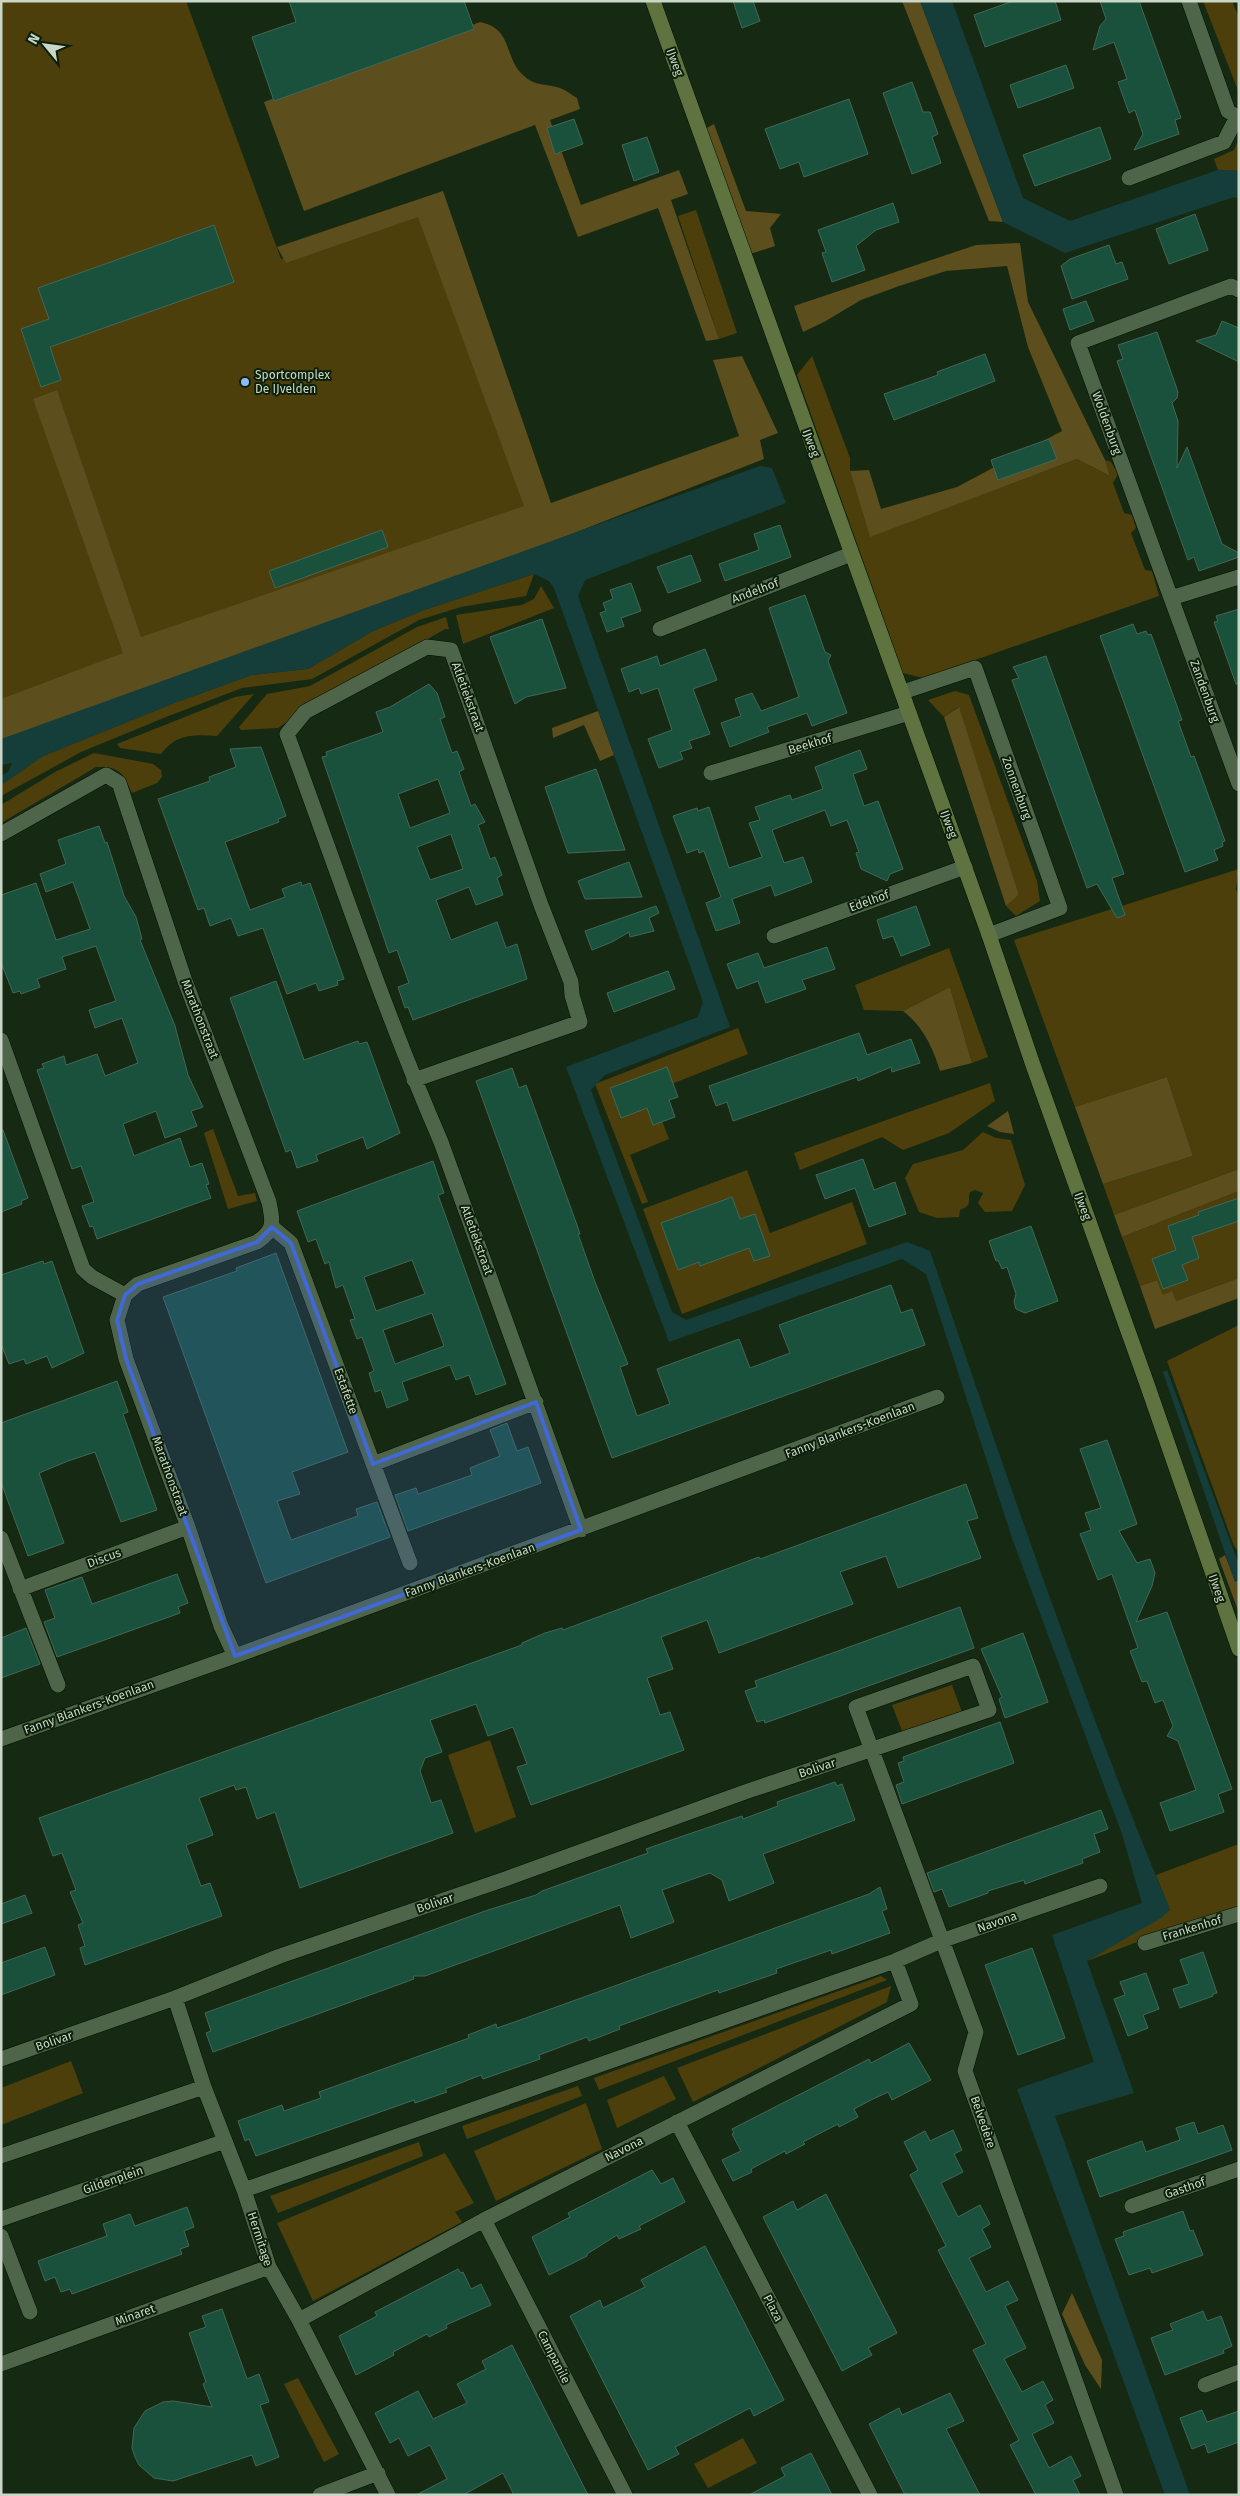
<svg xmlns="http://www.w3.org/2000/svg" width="1240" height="2496" font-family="'Fira Sans',sans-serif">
  <rect width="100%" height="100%" fill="#162a13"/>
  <path fill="#4d3f0b" d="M1 1H186L281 259 428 210 532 505 1 704Z
    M1203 1H1232L1239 18V93Z
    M1239 138V171L1218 170 1214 159 1234 150Z
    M696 210 737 333 719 339 678 216Z
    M812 356 850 458V471L870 536 1077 459 1110 476 1105 460 1111 462 1118 474 1113 483 1124 513 1132 515 1136 528 1131 533 1145 570 1152 571 1159 596 923 678 903 673 797 375Z
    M534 574 526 596 461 607 419 620 312 679 242 688 166 717 81 752 1 796V785L43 756 177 702 252 675 308 669 373 631 424 610Z
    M541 586 554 608 463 644 456 615 522 605 534 599Z
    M446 617 449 629H445L313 705 278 728 241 730 239 727 267 694 310 686 417 627Z
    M955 691 969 695 1037 881 1040 901 1016 916 1006 906 1019 895 958 707 944 717 928 700Z
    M254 694 217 736C194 734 175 734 161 754L120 748 117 744 235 697Z
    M94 753 153 764 161 770 162 777 157 783 132 793C122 772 121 767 96 767L1 823V805L55 772Z
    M1239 869 1236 889 1239 897V1169L1114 1215 1103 1184 1193 1156 1167 1077 1075 1107 1014 940Z
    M949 948 988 1057 972 1063 950 987 903 1011 864 1010 855 985Z
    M738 1028 748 1054 651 1092 669 1139 630 1155 648 1202 642 1204 595 1084Z
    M990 1083 995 1101 949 1133 903 1150 882 1137 800 1170 794 1153Z
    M213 1129 238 1196 255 1193 257 1201 228 1209 204 1133Z
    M983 1132 996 1138 1011 1140 1025 1185 1012 1211 985 1212 978 1203 983 1193 975 1190 970 1192C967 1202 973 1205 960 1210L959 1217 937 1218 919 1212 905 1178 913 1164 963 1150Z
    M747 1170 770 1233 852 1202 867 1244 682 1314 643 1209Z
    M1239 1191V1278L1176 1301 1163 1295 1157 1280 1140 1286 1122 1237Z
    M1239 1325V1552L1234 1546 1167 1361Z
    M952 1685 963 1715 903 1733 892 1705Z
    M490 1740 516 1817 475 1833 448 1755Z
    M1239 1844V1906L1187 1923 1087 1961 1170 1910 1156 1875Z
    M881 1976 887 1980 599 2090 594 2078Z
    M891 1986 887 2002 693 2102 677 2068Z
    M71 2061 83 2093 1 2125V2088Z
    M664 2076 676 2099 617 2128 607 2100Z
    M578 2086 582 2096 467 2139 462 2126Z
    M586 2103 602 2149 496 2201 474 2151Z
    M419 2142 423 2156 278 2213 270 2196Z
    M445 2153 474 2203 455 2212 462 2222 313 2301 277 2223Z
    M298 2378 339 2454 324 2462 284 2384Z
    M743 2438 757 2463 708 2488 694 2464Z"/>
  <path fill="#5c4e1d" d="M902 1H920L1003 222 989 221Z
    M480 22C514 29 503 58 524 76 534 86 548 84 560 88 566 90 572 95 577 98L580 109 550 120 581 205 679 170 688 194 671 200 719 339 706 341 658 208 578 237 535 125 304 211 264 102Z
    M714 124 746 211 781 214 770 228 775 246 747 255 703 130Z
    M443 191 551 503 739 436 713 360 742 356 778 433 760 440 764 459 294 642 1 748V699L123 653 33 399 57 390 141 637 524 506 418 217 286 263 277 247Z
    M1020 243 1028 302 1105 460 1110 476 1077 459 870 537 850 471 869 470 881 509 957 487 1062 431 1028 347 1007 266 946 271 899 286 861 300 824 322 803 332 794 306 976 245Z
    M959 707 1019 895 1006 906 944 717Z
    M598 711 614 755 600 761 584 725 553 738 552 728Z
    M950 987 972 1063 940 1071C933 1048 923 1026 903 1011Z
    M1167 1077 1193 1156 1103 1184 1075 1107Z
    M1008 1111 1014 1134 1000 1132 987 1126Z
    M1239 1169V1191L1122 1237 1114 1215Z
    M1239 1278V1298L1155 1329 1140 1286 1157 1280 1163 1295 1172 1291 1176 1301Z
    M1225 1555 1235 1581 1239 1580V1613L1219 1559Z
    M1072 2293 1102 2360 1101 2389 1085 2365 1062 2314Z"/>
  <path fill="#153e3b" d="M920 1H952L1023 198 1070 221 1218 170 1239 171V199L1234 197 1065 253 1003 222Z
    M760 466 772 468 786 503 585 580 578 596 730 1027 605 1075 591 1090 672 1312 686 1320 907 1242 930 1251C1005 1472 1080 1694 1170 1910L1161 1918 1087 1961 1134 2093 1055 2116 1190 2495H1165L1017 2089 1094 2062 1052 1935 1142 1903 1122 1834 1012 1538 926 1274 902 1259 669 1342 566 1067 698 1017 703 1002 554 588 549 581 534 574 424 610 373 631 308 669 252 675 177 702 43 756 1 785V776L8 772 12 763 1 765V739Z
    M1167 1370 1239 1565V1580L1235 1582 1163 1372Z"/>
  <path fill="#19513c" stroke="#436757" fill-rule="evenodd" d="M289 1H464L474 29 274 101 252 37 296 22Z
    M733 1H753L760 21 742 28Z
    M1013 1H1055L1061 20 985 47 974 15Z
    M1100 1H1139L1181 118 1175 120 1179 134 1134 150 1143 134 1135 110 1129 113 1118 82 1127 79 1114 42 1093 50 1100 26 1106 19Z
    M1066 65 1074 88 1018 108 1010 85Z
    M912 82 923 112H930L938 134 932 137 941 163 912 174 883 93Z
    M849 99 868 154 804 177 799 162 780 169 765 129Z
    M574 119 583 144 555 154 547 128Z
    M1100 127 1111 159 1035 186 1023 155Z
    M647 137 659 172 634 181 622 145Z
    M893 203 899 222 876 230 856 246 865 270 832 282 822 253 826 252 818 230Z
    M1195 214 1208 250 1169 264 1156 229Z
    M214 225 234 282 50 347 61 380 41 387 21 329 49 319 38 288Z
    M1109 245 1116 264 1122 262 1128 279 1072 299 1061 266 1070 259Z
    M1086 301 1094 321 1070 330 1063 309Z
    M1222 321 1239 328V362L1196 341 1216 335Z
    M1157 332 1178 392 1177 398 1172 403 1178 421 1177 468 1187 447 1222 544 1239 553V557L1199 571 1194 557 1188 560 1117 361 1123 359 1118 345Z
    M985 354 995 381 894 420 884 394 938 375 937 372Z
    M1049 439 1057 459 998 480 991 460Z
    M780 525 791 557 725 581 719 564 759 550 754 534Z
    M382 530 388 547 275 588 269 571Z
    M691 555 701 581 668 593 657 567Z
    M631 583 641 611 621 618 624 626 607 632 600 613 606 611 603 603 613 599 610 590Z
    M805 595 825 652 831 655 828 661 847 713 812 726 807 713 767 727 769 732 730 747 721 723 741 716 735 699 752 693 761 711 799 697 769 608Z
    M1239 609V684H1236L1214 622 1218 621 1216 616Z
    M542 619 566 688 526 697 515 704 490 637Z
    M1133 624 1137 634 1146 631 1148 635 1151 634 1182 720 1178 721 1191 757 1194 756 1225 841 1222 842 1223 846 1214 850 1218 860 1185 872 1100 636Z
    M705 649 717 680 693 689 710 734 689 741 692 748 680 752 683 759 659 768 648 739 672 730 658 688 641 694 639 688 629 692 621 669 657 656 660 666Z
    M1046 656 1124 874 1112 878 1125 915 1117 918 1097 884 1087 888 1012 680 1019 678 1013 667Z
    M429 684 437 693 445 717 440 719 452 753 457 751 464 769 459 772 471 806 475 804 485 822 478 825 490 859 495 857 502 875 497 878 503 895 476 905 469 887 436 900 451 940 497 922 506 948 517 944 527 979 413 1020 408 1007 405 1008 398 987 409 983 397 950 389 953 322 757 327 756 326 752 383 732 376 712 390 707ZM438 779 450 813 410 828 398 794ZM451 834 463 869 430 880 417 847Z
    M261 747 286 816 278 819 279 822 225 842 250 910 285 897 282 889 301 882 302 886 310 883 344 979 337 981 338 985 319 991 316 983 287 994 263 928 238 936 231 918 210 926 204 908 198 910 158 799 210 781 209 777 236 767 230 749Z
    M860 750 867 769 853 774 864 806 878 801 903 869 890 874 887 881 861 869 856 853 859 852 847 820 831 826 825 810 772 830 784 863 803 857 812 882 775 896 771 885 732 899 740 923 716 931 706 903 721 897 704 851 699 853 698 849 687 853 673 816 697 808 698 811 709 807 729 868 762 857 749 823 760 820 755 807 790 795 792 800 823 789 815 767Z
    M596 769 625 850 568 853 545 787Z
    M99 826 105 843 107 842 124 896 136 917 142 939 140 940 175 1026 188 1075 203 1107 191 1111 197 1126 165 1138 156 1111 123 1124 134 1156 180 1138 190 1167 202 1163 209 1184 206 1185 211 1198 97 1239 93 1226 90 1227 82 1206 94 1202 81 1166 72 1169 37 1070 44 1068 42 1064 64 1056 66 1065 97 1054 105 1076 138 1063 122 1018 95 1028 89 1010 116 1001 96 946 62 957 66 969 37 979 40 987 21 994 20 991 13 993 1 962V895L36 883 56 940 90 929 73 882 46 892 40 874 66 864 58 840Z
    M629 862 642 897 585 899 578 881Z
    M656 906 659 913 649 918 654 931 630 937 629 932 612 942 592 950 585 931Z
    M916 906 930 945 901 956 893 936 883 939 877 920Z
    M827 947 835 969 802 980 806 989 766 1003 758 981 737 989 727 964 758 953 764 968Z
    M668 971 675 989 614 1012 607 993Z
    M276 981 304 1060 358 1041 359 1044 367 1042 400 1133 367 1149 363 1137 316 1155 318 1161 297 1168 291 1150 286 1152 230 998Z
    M859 1033 867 1055 911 1039 920 1063 892 1072 891 1067 858 1081 857 1077 733 1121 727 1102 716 1106 709 1086Z
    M667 1067 678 1097 669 1100 675 1117 653 1125 647 1108 621 1118 610 1088Z
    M512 1068 519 1088 526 1085 577 1225 580 1234H578L595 1282 628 1364 620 1367 637 1416 670 1404 657 1369 739 1339 750 1368 790 1353 779 1325 891 1285 901 1313 912 1309 925 1345 612 1458 476 1081Z
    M1 1130H3L28 1198 21 1201 22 1204 1 1212Z
    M863 1159 874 1190 895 1182 906 1214 869 1227 855 1188 825 1199 816 1175Z
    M433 1161 444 1193 438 1195 506 1384 476 1395 469 1375 456 1380 450 1365 402 1382 408 1400 387 1408 381 1390 375 1392 369 1373 374 1371 362 1337 357 1339 350 1320 355 1319 343 1285 336 1288 329 1262 325 1264 316 1239 308 1242 297 1211ZM412 1260 425 1294 376 1311 364 1277ZM432 1313 444 1346 395 1364 383 1330Z
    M732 1197 740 1219 755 1214 770 1256 754 1261 749 1248 700 1266 699 1262 678 1270 661 1223Z
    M1239 1198V1221L1192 1237 1199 1258 1182 1265 1188 1280 1163 1289 1152 1259 1176 1250 1168 1226 1199 1215 1198 1212Z
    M1031 1226 1058 1301 1025 1313 1016 1309 1014 1302 1016 1294 1007 1267 1002 1269 998 1260 996 1261 989 1241Z
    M276 1253 348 1452 292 1472 300 1494 277 1501 291 1540 358 1516 356 1509 377 1502 390 1537 266 1583 163 1297 237 1271 236 1268Z
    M43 1261 44 1264 52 1261 84 1353 52 1368 47 1356 26 1364 24 1359 9 1364 1 1344V1275Z
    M117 1381 128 1412 123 1414 157 1510 121 1522 95 1452 68 1461 39 1473 64 1543 28 1556 1 1482V1423Z
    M507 1423 517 1451 528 1447 541 1483 408 1531 395 1495 416 1488 418 1494 472 1475 470 1468 500 1456 490 1430Z
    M1107 1440 1137 1524 1119 1531 1137 1563 1150 1559 1155 1573 1152 1586 1136 1622 1167 1612 1232 1789 1218 1794 1224 1812 1170 1831 1160 1803 1196 1790 1178 1741 1167 1736 1173 1726 1163 1700 1155 1703 1147 1681 1142 1682 1130 1651 1138 1648 1112 1574 1098 1580 1080 1534 1091 1530 1085 1513 1101 1508 1080 1449Z
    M966 1484 978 1518 967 1521 981 1558 898 1588 886 1556 840 1572 853 1604 719 1653 707 1620 661 1637 673 1669 647 1678 660 1715 670 1712 684 1750 531 1805 517 1767 527 1764 513 1727 488 1736 476 1704 430 1720 442 1752 425 1758 420 1771 431 1803 441 1800 453 1833 300 1888 275 1812 257 1819 246 1787 236 1790 234 1785 199 1798 213 1835 186 1845 201 1886 210 1883 222 1916 85 1965 80 1948 85 1946 78 1925 83 1923 70 1892 76 1890 62 1853 53 1856 39 1818 522 1645V1643L545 1633 562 1628 563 1630 759 1557 760 1559Z
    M177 1574 188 1603 178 1607 180 1613 57 1657 44 1622 55 1618 45 1590 82 1577 92 1604Z
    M960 1607 974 1648 765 1723 764 1720 757 1722 745 1691 757 1687 755 1681Z
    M26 1628 40 1664 1 1678V1638Z
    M1023 1633 1048 1702 1005 1718 999 1699 1002 1697 981 1649Z
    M1000 1722 1014 1763 902 1804 896 1785 904 1782 898 1763 904 1761 903 1757Z
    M835 1782 837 1786 842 1784 855 1820 763 1854 774 1883 729 1901 722 1880 710 1873 662 1890 674 1922 631 1938 620 1905 425 1976H413L414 1979 213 2052 206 2033 211 2031 205 2013 485 1911 536 1895 542 1891 648 1853 646 1849 683 1836 742 1816 743 1819 778 1806 777 1802Z
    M1101 1810 1108 1829 1094 1834 1100 1852 1082 1859 1083 1863 1025 1884 1024 1880 988 1891V1893L949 1907 942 1889 934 1892 927 1873Z
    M880 1887 887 1909 882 1911 890 1933 832 1954 831 1950 776 1969 777 1973 719 1993 718 1990 619 2026 620 2029 589 2041 587 2037 539 2055 540 2059 483 2079 481 2075 445 2089 447 2092 415 2103 414 2100 256 2156 249 2139 245 2141 238 2121 282 2105 284 2111 321 2098 319 2092 469 2038 468 2035 496 2024 497 2028 523 2019 869 1894Z
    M25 1895 32 1913 1 1924V1904Z
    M45 1947 55 1975 1 1995V1963Z
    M1032 1948 1065 2038 1018 2055 985 1965Z
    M1203 1952 1217 1993 1213 1994V1996L1180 2008 1173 1989 1189 1984 1180 1960Z
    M1146 1973 1159 2009 1143 2015 1148 2028 1128 2036 1114 1999 1125 1995 1120 1982Z
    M909 2043 931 2080 892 2100 888 2092 871 2100 854 2109 858 2117 839 2127 838 2124 803 2142 805 2144 786 2154 785 2151 751 2169 752 2172 733 2181 722 2160 741 2151 732 2134 734 2133 732 2129 869 2059 871 2063Z
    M1194 2122 1198 2134 1223 2125 1232 2150 1100 2197 1087 2161 1142 2141 1146 2152 1180 2140 1176 2128Z
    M953 2130 962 2150 954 2154 963 2172 941 2183 958 2217 980 2205 990 2224 982 2229 991 2247 969 2258 986 2292 1008 2281 1018 2300 1005 2306 1026 2348 1004 2359 1022 2392 1043 2381 1053 2400 1045 2405 1054 2423 1032 2434 1049 2468 1071 2456 1081 2476 1073 2480 1080 2495H1036L1010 2445 1019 2440 973 2350 986 2344 938 2250 946 2246 910 2175 918 2170 904 2142 925 2131 930 2141Z
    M652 2170 661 2184 673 2178 685 2202 639 2226 641 2229 619 2239 617 2235 587 2254V2256L549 2275 532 2237 570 2217 568 2213Z
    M826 2194 897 2333 868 2348 872 2355 842 2371 763 2217 793 2201 797 2210Z
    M187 2207 194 2227 184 2231 189 2246 180 2249 182 2254 72 2294 70 2289 61 2292 55 2277 45 2281 38 2261 107 2236 103 2224 130 2214 135 2226Z
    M1183 2211 1190 2231 1193 2230 1203 2255 1152 2273 1150 2268 1129 2275 1115 2239 1124 2236 1123 2232Z
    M705 2246 784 2400 754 2416 750 2408 675 2447 679 2454 648 2470 570 2316 600 2300 603 2308 645 2287 641 2280Z
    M458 2269 461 2273 463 2272 471 2289 481 2284 491 2305 446 2325 447 2328 429 2337 427 2334 393 2352 394 2355 356 2375 339 2336 377 2316 375 2312Z
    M222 2309 247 2379 259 2374 269 2402 260 2405 279 2457 256 2466 252 2455 173 2481 154 2478 139 2465 135 2457 132 2448 134 2428 145 2411 163 2402 173 2401 212 2407 203 2384 206 2382 189 2333 206 2327 202 2316Z
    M1203 2311 1207 2321 1221 2316 1232 2346 1223 2350 1224 2353 1165 2375 1151 2338 1173 2330 1170 2324Z
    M512 2345 588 2495H514L503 2473 463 2495H416L447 2479 430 2445 408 2456 399 2438 390 2443 375 2413 418 2391 433 2419 467 2403 457 2384 486 2369 482 2361Z
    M950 2393 964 2421 946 2429 980 2495H905L869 2424 899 2408 902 2415Z
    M1202 2410 1207 2422 1239 2411V2442L1208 2453 1205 2444 1192 2449 1180 2418Z
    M811 2453 832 2495H749L785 2476 781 2468Z"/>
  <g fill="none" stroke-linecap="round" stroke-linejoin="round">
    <defs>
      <path id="street" d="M1189 1 1228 111 1239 118
        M1129 178 1224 142 1237 117
        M1239 290 1231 286 1078 343 1171 598 1239 577
        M1171 598 1239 784
        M660 629 851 554
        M903 692 975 668 1060 908 989 935
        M711 773 909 713
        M1 834 106 775 119 783 185 981 269 1202C273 1222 275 1230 257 1242L138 1284 125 1295 117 1320 126 1359 188 1527 221 1626 235 1656
        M774 936 965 867
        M1 1040 83 1269 92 1277 125 1295
        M414 1080 580 1022 572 995 571 982 541 905 451 650 427 647 305 712 287 734C337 870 383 1008 441 1142L581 1530
        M272 1227 291 1243 410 1563
        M373 1464 536 1402
        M1 1538 58 1685
        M20 1589 188 1527
        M1 1739 235 1656 937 1397
        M1145 1943 1239 1914
        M175 1998 204 2087 244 2190 269 2267 299 2320 388 2495
        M1 2059 175 1998 280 1956 508 1878 745 1792 989 1710 973 1666 856 1707 976 2032 965 2071 1116 2495
        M677 2122 870 2495
        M1 2156 204 2087
        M244 2190 895 1961 941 1941 1100 1886
        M1132 2206 1239 2169
        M1 2219 225 2141
        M484 2220 625 2495
        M1 2236 30 2312
        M299 2320 484 2220 911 2004 895 1961
        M1 2364 269 2267
        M1205 2385 1239 2372
        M320 2495 378 2473"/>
      <path id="secondary" d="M653 1 989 935 1033 1065 1147 1384 1239 1649"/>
    </defs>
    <use href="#street" stroke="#021201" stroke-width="16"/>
    <use href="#secondary" stroke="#021201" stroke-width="16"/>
    <use href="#street" stroke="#4e654a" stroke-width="15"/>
    <use href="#secondary" stroke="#5f7340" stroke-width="15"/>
  </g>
  <path fill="#4069d5" fill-opacity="0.2" stroke="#4069d5" stroke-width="4" stroke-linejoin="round" d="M272 1227 291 1243 373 1464 536 1402 581 1530 235 1656 126 1359 117 1320 125 1295 138 1284 257 1242Z"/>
  <circle fill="#8eb9fd" stroke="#0c2009" stroke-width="2" cx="245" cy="382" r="5"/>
  <g text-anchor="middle" stroke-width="4" stroke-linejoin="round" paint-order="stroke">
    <g font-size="12" fill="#cad7c8" stroke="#0c2009">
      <text transform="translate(675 62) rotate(70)" y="4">IJweg</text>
      <text transform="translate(1107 423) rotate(70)" y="4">Woldenburg</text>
      <text transform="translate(811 443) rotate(69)" y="4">IJweg</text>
      <text transform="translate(755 591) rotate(-21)" y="4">Andelhof</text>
      <text transform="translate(1205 691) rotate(70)" y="4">Zandenburg</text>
      <text transform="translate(468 697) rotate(70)" y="4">Atletiekstraat</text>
      <text transform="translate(810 744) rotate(-17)" y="4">Beekhof</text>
      <text transform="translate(1017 788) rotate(70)" y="4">Zonnenburg</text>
      <text transform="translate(949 824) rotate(70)" y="4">IJweg</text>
      <text transform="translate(869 901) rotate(-20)" y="4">Edelhof</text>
      <text transform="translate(200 1019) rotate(69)" y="4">Marathonstraat</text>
      <text transform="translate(1083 1206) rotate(70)" y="4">IJweg</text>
      <text transform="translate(477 1240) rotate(70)" y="4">Atletiekstraat</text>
      <text transform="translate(346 1391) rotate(70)" y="4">Estafette</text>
      <text transform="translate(850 1430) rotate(-21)" y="4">Fanny Blankers-Koenlaan</text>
      <text transform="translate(170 1476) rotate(70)" y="4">Marathonstraat</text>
      <text transform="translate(104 1558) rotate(-20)" y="4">Discus</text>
      <text transform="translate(470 1570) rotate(-20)" y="4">Fanny Blankers-Koenlaan</text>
      <text transform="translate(1217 1588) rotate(71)" y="4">IJweg</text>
      <text transform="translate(89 1707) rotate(-20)" y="4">Fanny Blankers-Koenlaan</text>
      <text transform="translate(817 1768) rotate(-18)" y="4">Bolivar</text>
      <text transform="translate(435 1903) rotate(-19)" y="4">Bolivar</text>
      <text transform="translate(997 1922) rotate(-19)" y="4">Navona</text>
      <text transform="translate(1192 1928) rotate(-17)" y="4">Frankenhof</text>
      <text transform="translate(54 2041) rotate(-19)" y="4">Bolivar</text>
      <text transform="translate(983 2122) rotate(71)" y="4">Belvedère</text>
      <text transform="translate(624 2149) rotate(-27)" y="4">Navona</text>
      <text transform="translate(113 2180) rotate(-19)" y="4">Gildenplein</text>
      <text transform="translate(1185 2188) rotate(-19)" y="4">Gasthof</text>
      <text transform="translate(260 2239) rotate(72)" y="4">Hermitage</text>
      <text transform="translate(773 2308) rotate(63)" y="4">Plaza</text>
      <text transform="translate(135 2315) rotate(-20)" y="4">Minaret</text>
      <text transform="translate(554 2357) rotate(63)" y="4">Campanile</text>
    </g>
    <g font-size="12" fill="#cad7c8" stroke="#0c2009" text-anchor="start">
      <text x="255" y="379">Sportcomplex<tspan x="255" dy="14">De IJvelden</tspan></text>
    </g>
  </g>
  <rect width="1240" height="2496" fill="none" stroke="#cad7c8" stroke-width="5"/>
  <g transform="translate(45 45) rotate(299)" stroke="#0c2009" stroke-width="4" paint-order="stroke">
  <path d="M0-4L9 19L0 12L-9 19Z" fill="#cad7c8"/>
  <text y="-8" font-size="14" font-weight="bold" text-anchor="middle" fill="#cad7c8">N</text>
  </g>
</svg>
